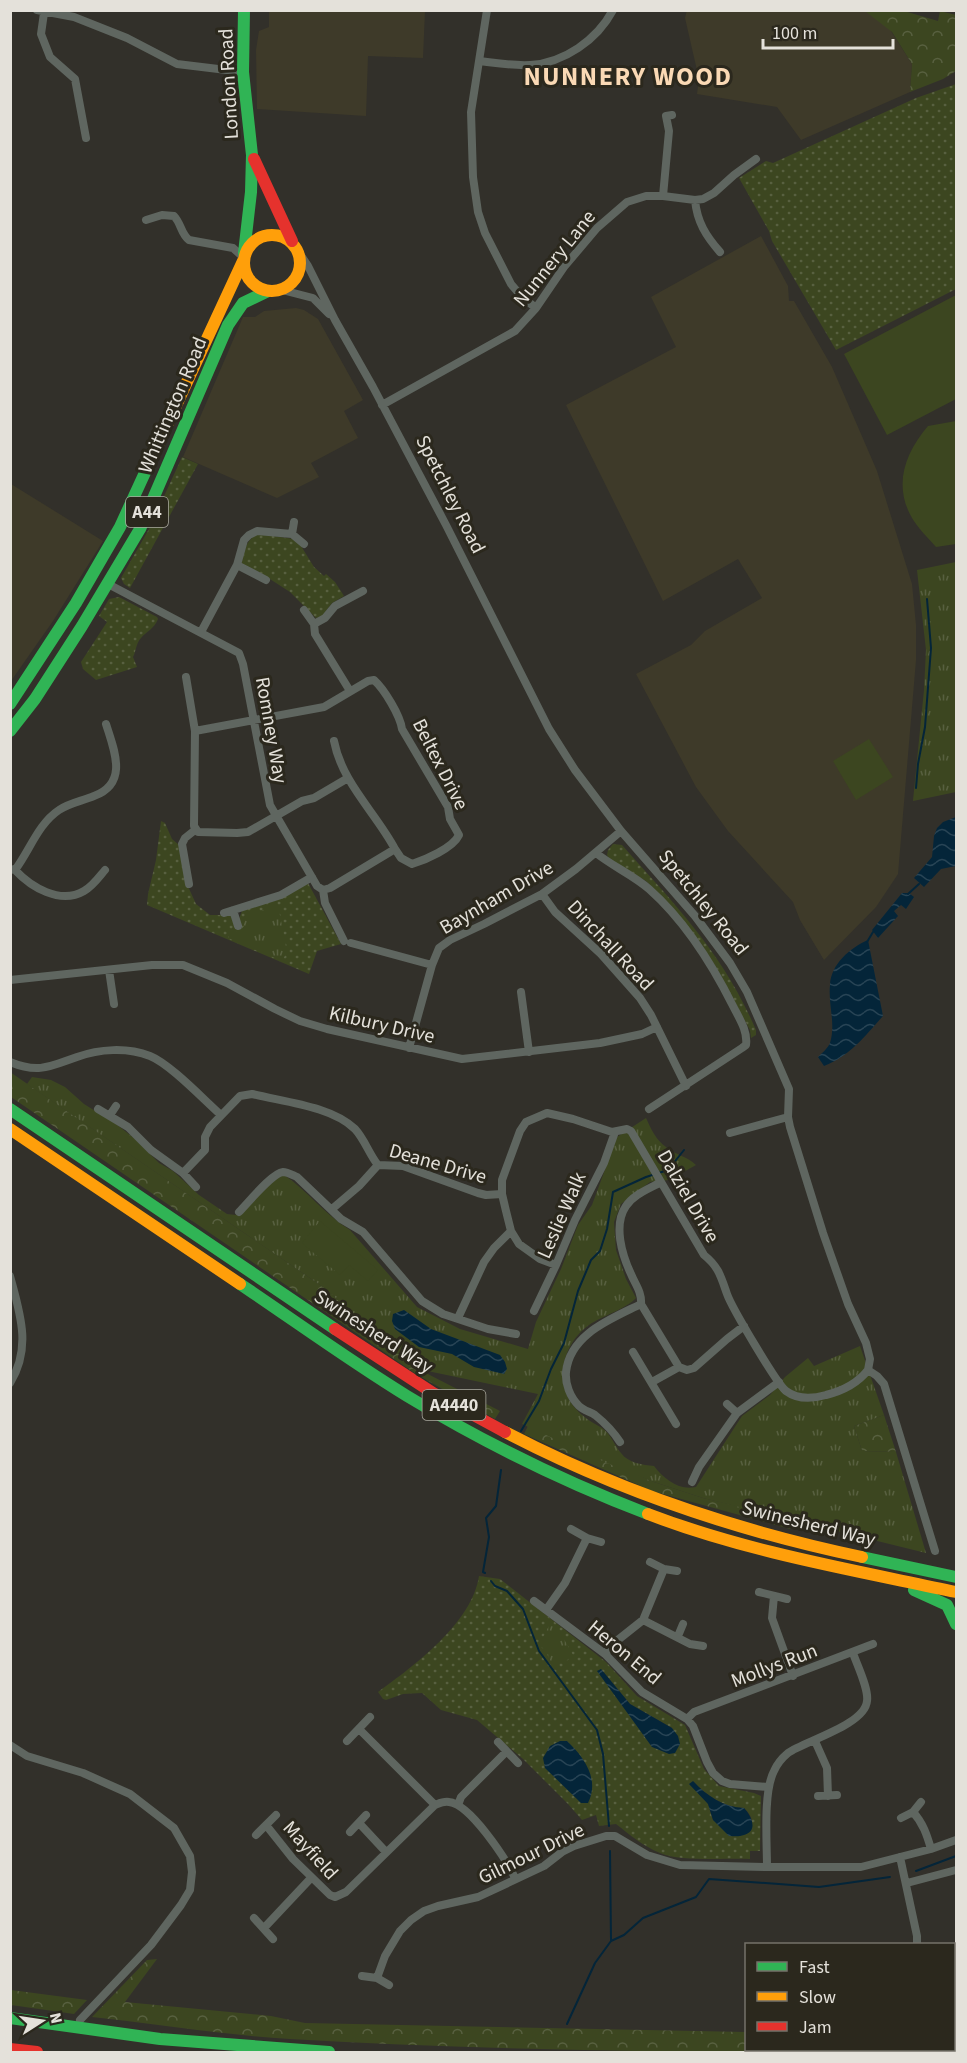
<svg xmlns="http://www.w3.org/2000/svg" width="967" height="2063" font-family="'Source Sans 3',sans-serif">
  <defs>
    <pattern id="grass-dots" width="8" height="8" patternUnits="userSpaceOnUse" patternTransform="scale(1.5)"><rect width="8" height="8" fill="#3c4620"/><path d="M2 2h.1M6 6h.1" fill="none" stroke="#586040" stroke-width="1.8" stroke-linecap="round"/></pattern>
    <pattern id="forest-crowns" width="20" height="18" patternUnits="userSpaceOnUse" patternTransform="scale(1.5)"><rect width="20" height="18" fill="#3c4620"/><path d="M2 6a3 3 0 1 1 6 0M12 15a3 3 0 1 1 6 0" fill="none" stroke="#586040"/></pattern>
    <pattern id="park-tufts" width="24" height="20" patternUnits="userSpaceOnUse" patternTransform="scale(1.5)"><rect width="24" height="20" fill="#3c4620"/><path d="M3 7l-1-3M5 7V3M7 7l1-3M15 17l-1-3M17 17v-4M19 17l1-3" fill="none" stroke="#586040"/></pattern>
    <pattern id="water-waves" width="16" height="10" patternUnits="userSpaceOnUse" patternTransform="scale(1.5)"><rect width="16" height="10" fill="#042539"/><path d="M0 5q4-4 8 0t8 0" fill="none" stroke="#284455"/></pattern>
  </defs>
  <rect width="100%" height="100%" fill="#32302a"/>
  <path fill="#3e3a29" d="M687 10 878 11 912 64 910 92 801 140 777 107 697 94 699 79 685 18Z
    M269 11H425L423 58 368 56 366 116 257 109 256 50 259 31 269 27Z
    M761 236 788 286 789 301H794L832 367 877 471 912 584 916 625V660L898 874 876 907 824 960 800 920 793 902 728 831 696 787 636 674 691 645 705 631 762 598 738 559 663 601 566 405 676 347 651 297Z
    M296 308 304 310 318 319 363 400 344 411 358 438 311 463 319 477 277 498 183 457 243 317H255L264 311Z
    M11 484 103 541 53 621 11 681Z"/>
  <path fill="url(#grass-dots)" fill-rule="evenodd" d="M956 84V289L836 350 772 241 769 231 739 178 766 161 773 163 916 98Z
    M182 457 198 464 130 588 124 584 121 578 149 529Z
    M259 534 294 539 301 546 314 567 324 576 326 574 335 582 344 596 332 603 322 616 316 618 290 592 259 572 241 565C245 551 245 539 259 534Z
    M119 597 157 617 158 619C154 629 147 631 141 638 136 643 136 651 133 657L137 667 96 680 83 669 81 662 107 622 99 616 109 599Z
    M161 821 165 823 172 839 179 845 186 882 196 904 210 915H227L239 919 242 911 308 883 341 944 317 951 309 974 147 905 148 894 156 860Z
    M613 844 622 845C676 906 723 953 756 1030V1035L751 1038 750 1030 716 967 700 942 661 896 646 881 610 860 607 855 608 850Z
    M479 1576 500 1579 606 1662 637 1696 685 1725 704 1769 719 1786 754 1793 761 1796 760 1851H750V1859C725 1858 681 1862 660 1853 643 1846 630 1835 616 1824L599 1826 596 1815 582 1820 568 1804 523 1759 477 1720 441 1710 422 1693 403 1694 386 1700 383 1699 378 1692C414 1666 472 1623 479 1576ZM601 1669 630 1704 672 1728 652 1747ZM693 1781C707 1796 723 1807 744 1808 752 1816 754 1821 750 1832L713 1820 708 1804Z"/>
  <path fill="url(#forest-crowns)" d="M865 11H904L938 21 940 11 956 15V71L943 79 910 92 912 64 892 32Z
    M10 1072 326 1289 380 1339 418 1369 500 1411 495 1419 416 1374 11 1097Z
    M884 1415 896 1452 862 1451 854 1426Z
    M528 1426 654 1482 703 1498 795 1519 790 1529 652 1491 524 1434Z
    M157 1959 125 2002 271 2016 305 2023 746 2032V2050H954V2037H956V2052C734 2053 512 2052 290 2039 224 2035 158 2024 92 2017L147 1960Z
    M11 1990 87 2000 74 2014 11 2005Z"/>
  <path fill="url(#park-tufts)" d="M956 562V792L913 801 924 690 926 650 917 570Z
    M278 905 287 952 282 961 228 938 230 933 241 930 244 926 243 920 246 916Z
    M32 1077 51 1080 65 1087 84 1104 116 1124 135 1139 159 1163 173 1171 199 1195 227 1214 236 1215 266 1182 284 1175C308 1191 325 1215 350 1230L417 1307 460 1329 528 1349 536 1322 561 1269 578 1225 592 1205 617 1137 646 1118C651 1129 656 1140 666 1147 675 1155 687 1156 696 1165L669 1180 650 1182 621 1204 614 1222 616 1250 626 1279 636 1298C626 1309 602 1316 589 1325 562 1344 553 1384 576 1409 583 1417 593 1423 602 1428 611 1434 614 1445 621 1453 628 1463 643 1465 654 1466 664 1479 679 1491 696 1487L742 1416 770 1395 785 1377 808 1358 814 1366 860 1346 884 1415 854 1426 862 1451 896 1452 926 1553 703 1498 654 1482 607 1463 522 1424 538 1394 418 1369 380 1339 326 1289 27 1084Z
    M549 1626 557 1627 573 1655 565 1662 552 1664 545 1650 539 1645Z"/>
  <path fill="#3c4620" d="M956 295V399L887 435 844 354Z
    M956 421V544L936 547C928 538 918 528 912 518 893 485 905 453 928 426Z
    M869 739 893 777 856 800 833 761Z
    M320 1221 378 1270 368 1281 349 1265 340 1275 302 1243Z"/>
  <path fill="url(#water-waves)" d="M956 817V866L941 869 924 887 914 878 932 857 934 836 937 828 943 822Z
    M902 893H909L914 897 906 909 901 905 894 911 898 916 878 938 872 930Z
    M868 940 883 1016C865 1036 850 1056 824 1066L818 1057C822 1053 828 1048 830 1043 836 1023 828 1005 830 985 831 964 850 948 868 940Z
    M404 1310 431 1329 500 1355 505 1362 507 1369 504 1374 474 1367 452 1354 419 1347 395 1329 392 1321 393 1314Z
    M601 1669 630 1704 672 1728 678 1736 680 1744 675 1753 669 1754 652 1747 597 1671Z
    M560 1741H567C584 1757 600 1779 588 1803H581L545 1768 543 1758 550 1746Z
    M693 1781C707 1796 723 1807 744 1808 751 1815 759 1831 744 1835 739 1837 733 1836 729 1836L713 1820 708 1804 689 1784Z"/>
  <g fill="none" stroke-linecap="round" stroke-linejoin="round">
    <path stroke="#042539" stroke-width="2" d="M916 788 918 764 925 727 931 648 927 599
      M908 894 919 884
      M867 942 873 932
      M521 1431 539 1401 551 1369 564 1343 578 1291 591 1260 600 1251 607 1229 613 1192 646 1177 668 1170 684 1150
      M485 1573 483 1572 489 1537 486 1518 496 1506 501 1470
      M491 1581 495 1586 507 1591 523 1609 539 1651 597 1730 603 1754 609 1826
      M916 1871 956 1856
      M611 1941 624 1935 643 1918 696 1897 709 1879 819 1887 890 1877
      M567 2024 595 1963 611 1941 610 1851"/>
    <path stroke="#5f6660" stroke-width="8" d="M37 10 74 17 127 38 177 64 243 72
      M487 10 471 112 473 177 478 212 485 233 511 284 522 297 536 308
      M44 13 41 34 50 57 75 79 86 138
      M479 61C496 63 513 66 530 65 564 63 597 40 613 10
      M663 196 669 131 666 116 672 115
      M695 200C697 222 706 236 720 252
      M146 220 162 215 174 216C181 223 181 234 189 240L233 248 243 257
      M298 251 308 266 335 320 373 387 446 525 549 729 575 770 621 831 695 916 730 963 747 992 789 1089 788 1117 790 1127 823 1233 848 1304 866 1343 870 1359 868 1370 877 1376 884 1384 935 1551
      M282 290 313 298 329 314
      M382 405 515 331 536 308 564 267 597 228 627 202 646 196H663L695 200 703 199 714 193 734 175 756 159
      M292 534 294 522
      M237 565 266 580
      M108 584 239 653 243 664 270 805 317 886 323 890 325 903 344 941
      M304 610 314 624
      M201 632 237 565 244 540 249 535 257 531 292 534 304 544
      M186 677 195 731
      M350 691 315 634 314 624 325 618 335 606 363 591
      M334 741C342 783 376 813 395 849
      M596 853C612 866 633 875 649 889 685 921 712 964 733 1006 739 1018 748 1031 746 1045L742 1048 649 1109
      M10 869 15 870C30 850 38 824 59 810 69 803 82 801 94 796 129 783 114 750 106 724
      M15 870C31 887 60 905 84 891 93 886 99 877 105 870
      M189 884 182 844 185 838 195 830
      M323 890 330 888 395 849 401 858 412 864C425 860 453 848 459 835L450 819 448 807 402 729C400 715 384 689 374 680L368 681 324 707 195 731 194 826 198 832 237 833 248 832 302 801 314 798 348 778
      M542 894 555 912 601 954 640 998 651 1015 686 1086
      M233 910 238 926
      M224 913 281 895 312 877
      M351 943 432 965
      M109 970 114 1004
      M10 980 152 965H183L227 983 275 1009 300 1021 327 1029 462 1059 600 1043 642 1034 657 1027
      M521 992 529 1052
      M409 1048 432 965 439 948 450 940 484 924 542 894 576 869 621 831
      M10 1062C39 1074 51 1066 77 1057 99 1049 127 1047 150 1056 170 1064 203 1099 221 1115
      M98 1109 128 1127 151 1150 183 1173 196 1187
      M110 1115 116 1106
      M730 1133 788 1117
      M183 1173 205 1150V1137L210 1127 240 1096 252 1094C284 1102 331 1106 355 1129 365 1140 369 1154 378 1165L403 1166 478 1193 486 1195 502 1194
      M332 1209 359 1186 378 1165
      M239 1212C248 1203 272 1173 283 1172 288 1172 294 1176 297 1177L341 1219 363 1232 422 1301 443 1314 488 1329 516 1334
      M556 1265 540 1259 519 1244 511 1231 506 1211 502 1194V1180L520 1131 526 1122 547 1113 573 1119 612 1132 627 1129 631 1131 704 1255C719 1267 721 1277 727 1294 732 1308 777 1384 786 1391 798 1400 812 1399 826 1395 842 1391 857 1384 868 1370
      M10 1276C20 1313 32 1348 10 1383
      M641 1304C642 1292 635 1284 631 1274 622 1255 613 1225 626 1206 634 1194 649 1189 661 1182
      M641 1304 679 1367
      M534 1311 556 1265 575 1220 604 1163 615 1132
      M458 1318 484 1262 494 1248 511 1231
      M633 1352 676 1424
      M652 1382 679 1367 687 1370 694 1368 727 1339 744 1326
      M727 1404 737 1413
      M620 1442C613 1431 605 1423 595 1415 590 1412 583 1410 579 1406 570 1397 565 1384 566 1372 570 1334 611 1319 641 1304
      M692 1482 699 1467 737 1413 779 1382
      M587 1538 601 1542
      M650 1562 664 1569 677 1571
      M759 1592 787 1599
      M774 1596 772 1618 793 1676
      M534 1601 605 1654 642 1692 687 1719 693 1726 707 1762 713 1773 722 1781 730 1784 768 1787
      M546 1610 565 1583 587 1538 571 1529
      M643 1620 690 1644 703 1646
      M678 1636 683 1624
      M605 1654 614 1643 643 1620 664 1569
      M687 1719 694 1712 873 1644
      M359 1729 435 1805
      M347 1741 370 1717
      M815 1741 827 1768 828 1796
      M498 1742 518 1763
      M10 1745 27 1756 83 1773 130 1794 174 1828 190 1856 192 1872 190 1890 181 1905 151 1945 80 2020
      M818 1796 837 1795
      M458 1805 461 1797 506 1752
      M913 1812C923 1823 927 1835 931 1849
      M901 1818 913 1812 921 1802
      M359 1823 386 1852
      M266 1825 293 1859 330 1895 335 1897 346 1892 435 1805C440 1803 444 1801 449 1802 470 1804 506 1859 515 1878
      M350 1832 366 1815
      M256 1835 276 1815
      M900 1857 917 1936V1944
      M767 1867C767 1842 763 1792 774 1771 777 1764 782 1758 788 1753 805 1741 865 1725 867 1701 869 1689 857 1665 853 1653
      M907 1883 956 1870
      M254 1918 273 1939
      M264 1928 311 1878
      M362 1976 377 1978 389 1985
      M377 1978 385 1956 400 1931 411 1920 424 1911 438 1906 478 1897 544 1866 562 1852 574 1846 606 1836H615L647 1855 680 1865 767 1867H861L931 1849 956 1840"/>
    <path stroke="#30b455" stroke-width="12" d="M244 10 243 72 252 155 251 192 244 253
      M10 704 76 603 120 527 148 466
      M10 731 35 699 82 626 140 529 228 325 243 303 268 291
      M10 1109 335 1329
      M240 1284C295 1321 350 1361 407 1396 483 1442 564 1482 648 1514
      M862 1557 956 1577
      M914 1590 947 1605 956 1624
      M10 2018 160 2039 329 2052"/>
    <path stroke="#ff9f0a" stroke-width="12" d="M244 263a28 28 0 1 1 56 0a28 28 0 1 1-56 0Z
      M148 466 243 261
      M10 1129 240 1284
      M505 1432C618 1491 738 1531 862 1557
      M648 1514C747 1552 853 1570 956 1592"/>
    <path stroke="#e5322d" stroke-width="12" d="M254 159 292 241
      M335 1329 433 1393 505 1432
      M10 2049 37 2052"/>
  </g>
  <g text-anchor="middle" stroke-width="6" stroke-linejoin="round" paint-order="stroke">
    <g fill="#2b281d" stroke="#acaaa1" stroke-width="1.5">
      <rect x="126" y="497" width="42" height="30" rx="4.5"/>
      <rect x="422.5" y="1390" width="63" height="30" rx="4.5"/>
    </g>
    <g font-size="18" font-weight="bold" fill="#e4e1da">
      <text x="147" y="518">A44</text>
      <text x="454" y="1411">A4440</text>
    </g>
    <g font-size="20" fill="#e4e1da" stroke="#2b281d">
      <text transform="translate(228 84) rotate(-93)" y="7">London Road</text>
      <text transform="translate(554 258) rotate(-51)" y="7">Nunnery Lane</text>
      <text transform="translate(172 405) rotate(-67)" y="7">Whittington Road</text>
      <text transform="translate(451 494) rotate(63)" y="7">Spetchley Road</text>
      <text transform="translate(272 730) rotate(80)" y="7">Romney Way</text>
      <text transform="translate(441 764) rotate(63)" y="7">Beltex Drive</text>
      <text transform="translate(496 897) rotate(-30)" y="7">Baynham Drive</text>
      <text transform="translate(704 902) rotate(51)" y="7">Spetchley Road</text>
      <text transform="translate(611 945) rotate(47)" y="7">Dinchall Road</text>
      <text transform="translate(382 1024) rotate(13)" y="7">Kilbury Drive</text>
      <text transform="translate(438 1163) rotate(16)" y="7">Deane Drive</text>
      <text transform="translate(689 1196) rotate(60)" y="7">Dalziel Drive</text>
      <text transform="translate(561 1215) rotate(-66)" y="7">Leslie Walk</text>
      <text transform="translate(374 1331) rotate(33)" y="7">Swinesherd Way</text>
      <text transform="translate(809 1523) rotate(14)" y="7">Swinesherd Way</text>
      <text transform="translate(625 1652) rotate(40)" y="7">Heron End</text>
      <text transform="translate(774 1665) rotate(-21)" y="7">Mollys Run</text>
      <text transform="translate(311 1850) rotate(48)" y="7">Mayfield</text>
      <text transform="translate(531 1853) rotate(-26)" y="7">Gilmour Drive</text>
    </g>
    <g font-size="26" font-weight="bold" letter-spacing="1.5" fill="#fad9b5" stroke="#2b281d">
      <text x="628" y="85">NUNNERY WOOD</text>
    </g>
  </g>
  <rect width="967" height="2063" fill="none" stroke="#e4e1da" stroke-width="24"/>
  <rect x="745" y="1943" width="210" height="108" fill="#2b281d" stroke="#757269" stroke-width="1.5"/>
  <rect x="757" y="1962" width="30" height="9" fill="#30b455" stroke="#757269" stroke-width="1.5"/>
  <text x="799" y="1973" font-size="18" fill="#e4e1da">Fast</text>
  <rect x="757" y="1992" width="30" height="9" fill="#ff9f0a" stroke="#757269" stroke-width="1.5"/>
  <text x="799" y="2003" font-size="18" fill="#e4e1da">Slow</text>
  <rect x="757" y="2022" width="30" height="9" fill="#e5322d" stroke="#757269" stroke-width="1.5"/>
  <text x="799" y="2033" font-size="18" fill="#e4e1da">Jam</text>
  <g transform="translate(42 2021) rotate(78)" stroke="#2b281d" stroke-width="4.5" paint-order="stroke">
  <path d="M0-4.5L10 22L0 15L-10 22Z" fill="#e4e1da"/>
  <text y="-9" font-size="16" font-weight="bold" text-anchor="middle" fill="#e4e1da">N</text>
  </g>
  <path d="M763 39v9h130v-9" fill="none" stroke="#e4e1da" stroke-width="3"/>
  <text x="772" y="39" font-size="18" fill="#e4e1da" stroke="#2b281d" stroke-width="4.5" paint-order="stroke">100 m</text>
</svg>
